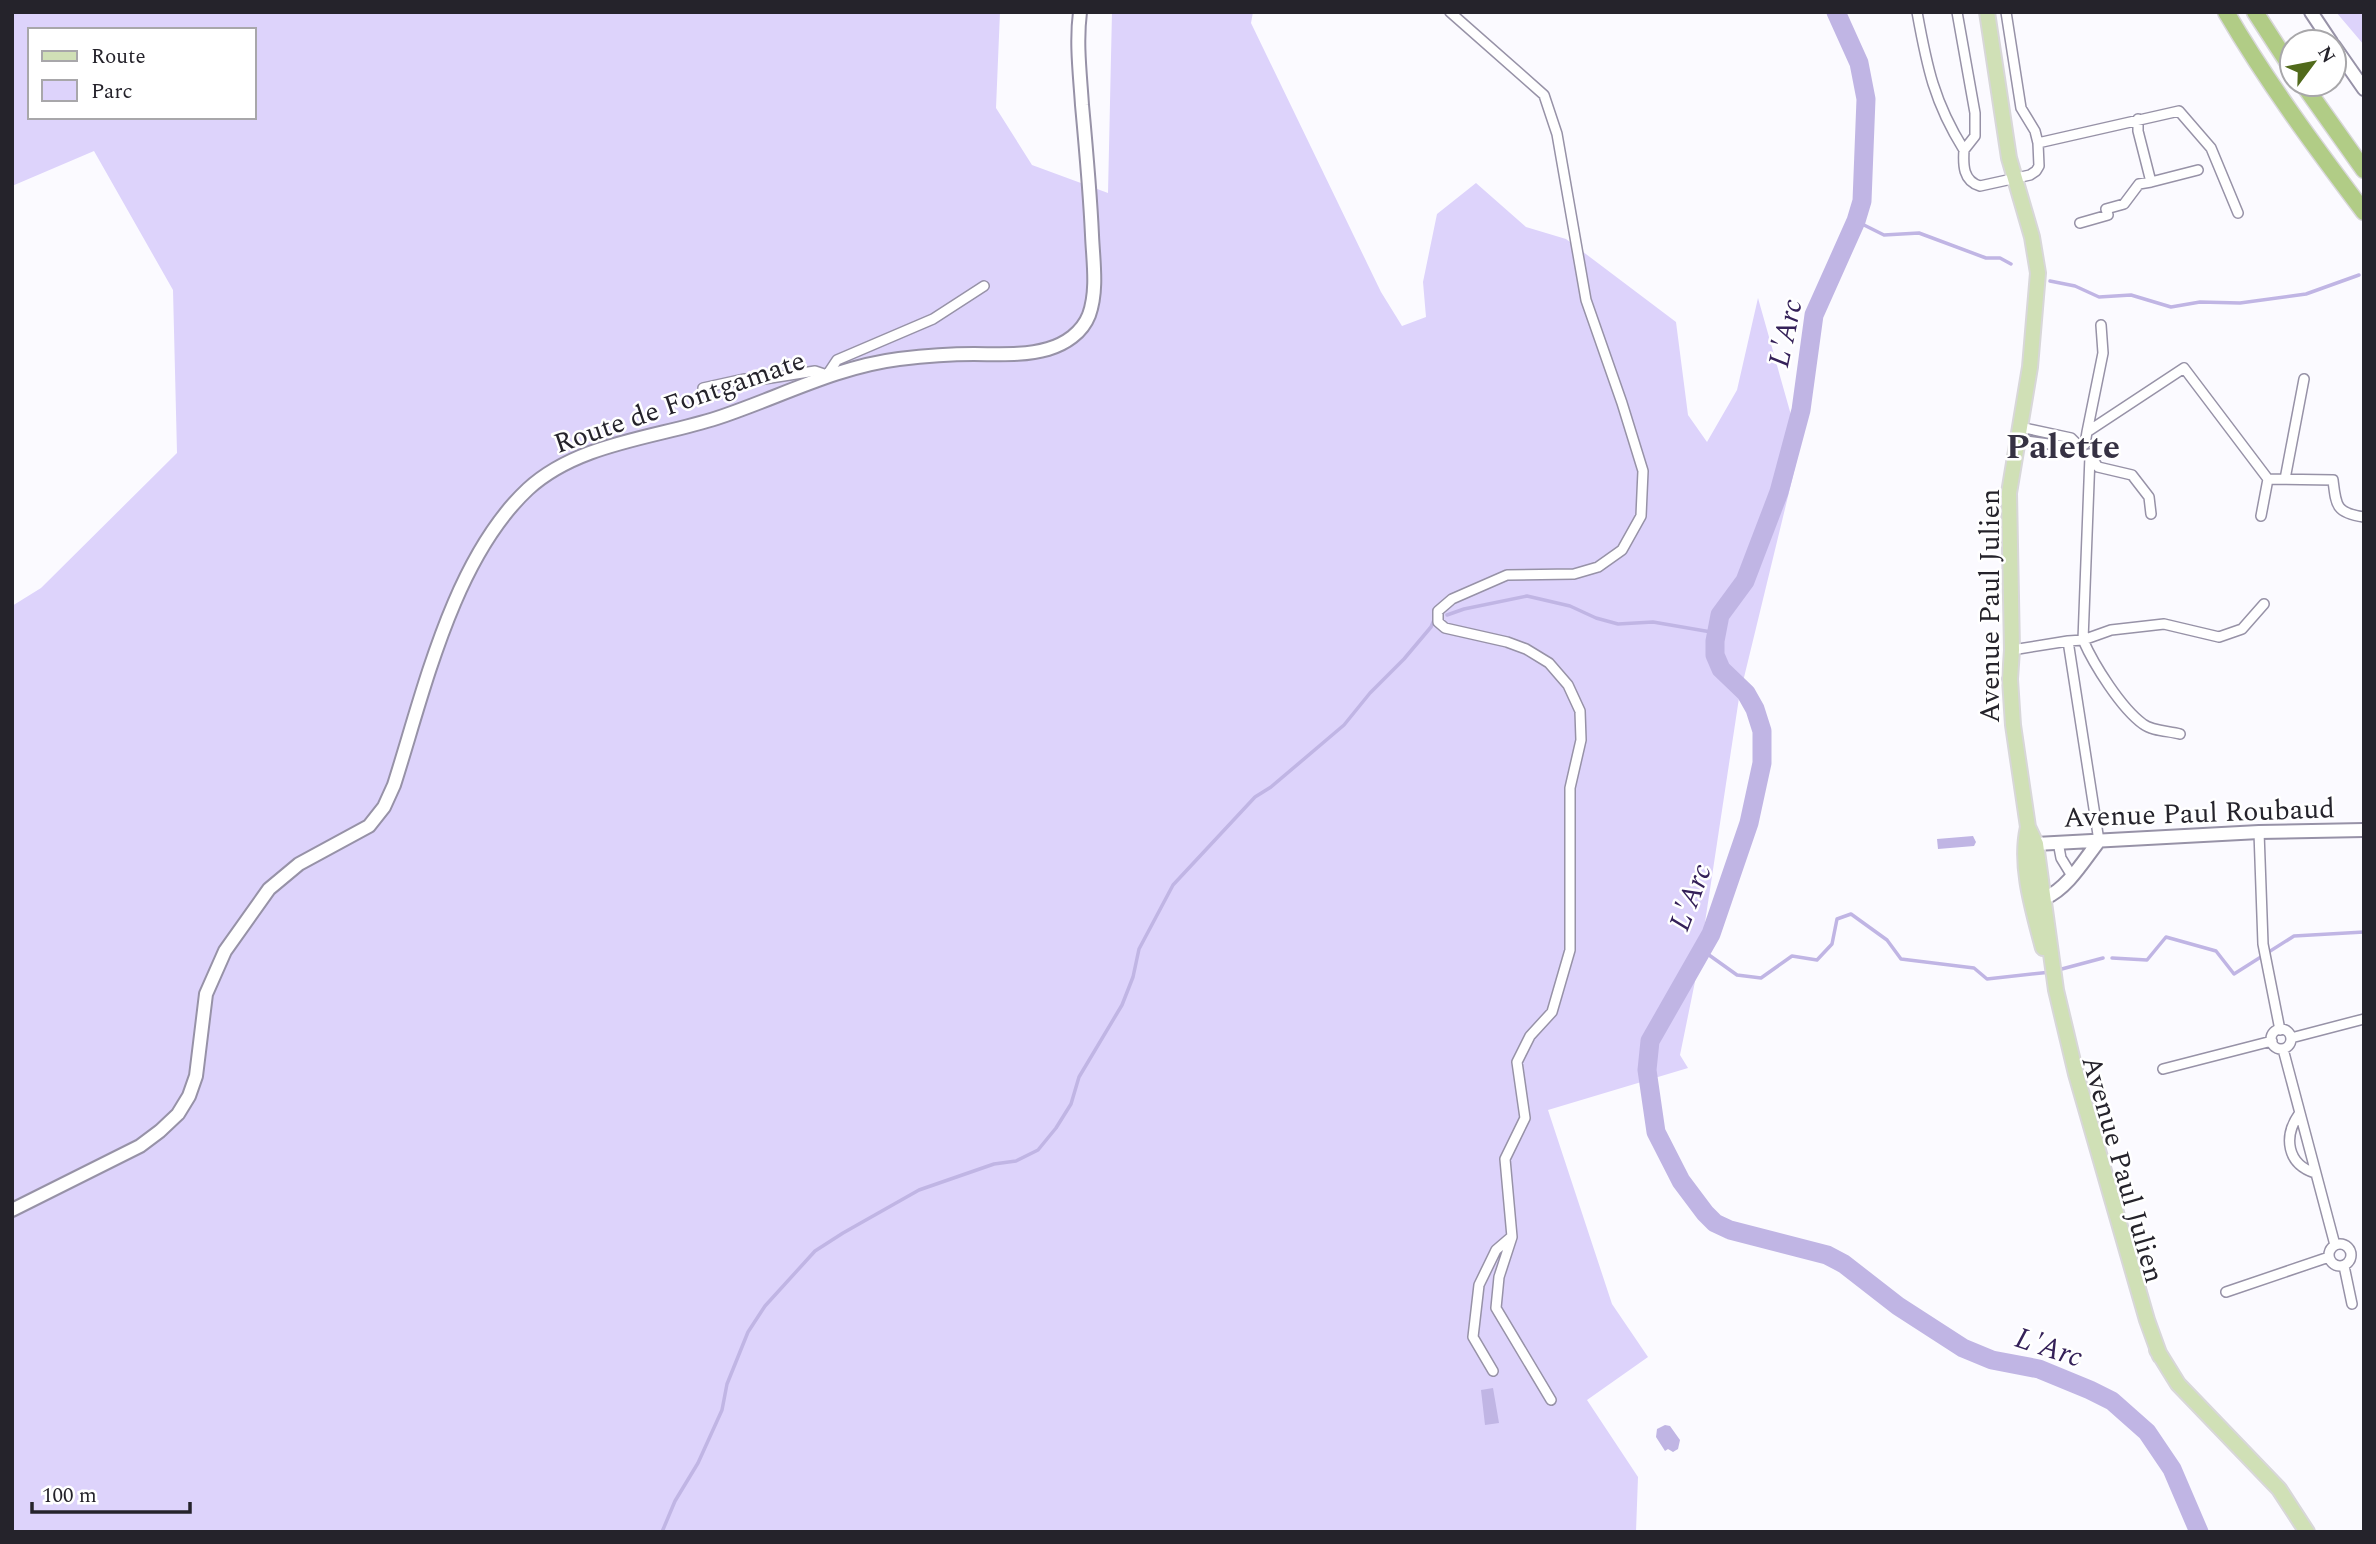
<svg xmlns="http://www.w3.org/2000/svg" width="2376" height="1544" font-family="Spectral,serif">
  <rect width="100%" height="100%" fill="#fbfaff"/>
  <path fill="#ddd3fb" fill-rule="evenodd" d="M12 12H1000L996 108 1032 165 1108 193 1112 12H1253L1251 23 1381 292 1402 326 1426 317 1423 282 1437 214 1476 183 1526 227 1566 239 1676 322 1688 415 1707 442 1737 390 1758 298 1800 447 1739 698 1699 962 1680 1055 1688 1068 1548 1110 1612 1304 1648 1357 1587 1400 1638 1477 1636 1532H12V606L41 588 177 453 173 290 94 151 12 186ZM30 30H254V117H30Z
    M2336 12H2364V45Z"/>
  <path fill="#c0b5e4" d="M1973 836 1976 842 1974 846 1938 849 1937 839Z
    M1493 1388 1499 1423 1485 1425 1481 1390Z
    M1665 1425 1670 1426 1680 1440 1678 1449 1673 1452 1668 1449 1665 1451 1656 1437 1657 1429Z"/>
  <g fill="none" stroke-linecap="round" stroke-linejoin="round">
    <path stroke="#c0b5e4" stroke-width="3.5" d="M1856 221 1884 235 1919 233 1986 258H2000L2011 264
      M2050 281 2075 286 2099 297 2131 295 2171 307 2200 302 2240 303 2306 294 2359 275
      M1447 615 1464 609 1527 596 1570 606 1596 618 1618 624 1653 622 1717 633
      M1702 950 1737 975 1761 978 1792 956 1817 960 1832 944 1837 919 1851 914 1887 940 1901 959 1974 968 1987 979 2051 972
      M2112 958 2147 960 2166 937 2216 951 2234 974 2294 936 2364 932
      M2058 970 2103 958
      M662 1532 675 1501 698 1463 722 1410 727 1384 748 1332 765 1306 815 1251 843 1233 919 1190 994 1164 1016 1161 1038 1150 1056 1128 1071 1104 1079 1077 1122 1005 1133 977 1139 949 1173 885 1255 797 1271 787 1344 725 1370 693 1404 659 1431 627 1434 620"/>
    <path stroke="#c0b5e4" stroke-width="19" d="M1836 12 1859 63 1866 99 1862 201 1856 221 1814 315 1801 410 1779 492 1745 581 1720 615 1715 641V655L1721 669 1746 693 1755 709 1762 731V763L1749 823 1711 934 1650 1041 1647 1070 1656 1132 1681 1181 1705 1213 1715 1223 1730 1230 1827 1255 1844 1264 1898 1306 1963 1348 1992 1360 2039 1369 2090 1390 2112 1401 2147 1432 2172 1469 2199 1532"/>
    <defs>
      <path id="street" d="M1450 12 1544 95 1557 134 1586 300 1622 403 1643 471 1641 516 1622 550 1598 567 1574 574 1507 575 1452 599 1438 611V622L1445 628 1507 642 1526 649 1549 663 1568 685 1580 711 1581 740 1570 788V950L1552 1012 1530 1036 1517 1062 1525 1118 1505 1159 1512 1237 1499 1277 1496 1308 1551 1400
        M1917 12C1927 67 1934 102 1964 150
        M1957 12 1975 113V136L1964 150
        M2138 119V131L2151 182 2198 170
        M2038 143 2179 111 2211 148 2238 213
        M1964 150C1963 165 1963 181 1980 186L2030 175 2036 171 2039 166 2038 143 2035 131 2021 108 2006 12
        M2080 223 2108 215 2106 209 2124 204 2139 184 2151 182
        M703 388 744 379 758 380 815 371 827 375 837 360 933 319 984 286
        M2087 432 2103 353 2101 325
        M2018 440 2072 447 2076 443 2071 438 2020 427
        M2085 444 2087 432 2184 368 2268 479 2333 480C2336 506 2336 513 2364 517
        M2089 454 2098 467 2132 475 2149 497 2151 514
        M2285 479 2304 379
        M2261 516 2268 479
        M2068 641 2083 640 2090 456
        M2012 650 2068 641 2099 841
        M2180 734C2169 731 2152 731 2143 724 2121 708 2094 665 2083 640L2111 630 2164 624 2219 637 2242 629 2264 604
        M2259 832 2263 944 2280 1030
        M2058 842 2061 858 2072 876
        M2271 1039a10 10 0 1 1 20 0a10 10 0 1 1-20 0Z
        M2291 1038 2364 1019
        M2283 1049 2335 1245
        M2163 1069 2272 1041
        M2299 1114C2283 1137 2287 1164 2315 1173
        M2329 1255a11 11 0 1 1 22 0a11 11 0 1 1-22 0Z
        M2344 1266 2352 1304
        M2226 1292 2329 1257
        M1493 1371 1473 1337 1479 1285 1496 1250 1510 1238"/>
      <path id="secondary" d="M2311 12 2331 42
        M2334 46 2364 89
        M2036 844 2259 832 2364 830
        M2037 891 2045 898C2068 888 2084 860 2099 841
        M12 1210 140 1146 160 1131 178 1114 189 1096 196 1076 206 994 225 951 269 889 299 864 369 826 384 807 394 785C424 691 453 559 528 489 578 443 655 438 717 418 778 398 835 367 899 359 924 356 949 354 974 354 998 354 1024 356 1048 349 1065 344 1082 333 1089 315 1098 290 1093 260 1092 235 1090 191 1086 148 1082 105 1080 74 1076 43 1080 12"/>
      <path id="primary" d="M1987 12 2009 158 2032 237 2038 273 2030 367 2009 493 2012 650 2010 679 2013 725 2028 827 2036 844 2056 990 2076 1074 2147 1320 2160 1356
        M2028 827C2019 865 2033 910 2043 948
        M2157 1350 2178 1384 2279 1489 2307 1532"/>
      <path id="highway" d="M2226 12C2267 82 2315 147 2364 212
        M2255 12 2292 69
        M2303 84 2364 170"/>
    </defs>
    <use href="#street" stroke="#9792a7" stroke-width="12"/>
    <use href="#secondary" stroke="#9792a7" stroke-width="16"/>
    <use href="#primary" stroke="#d8d7d9" stroke-width="18"/>
    <use href="#highway" stroke="#d8d7d9" stroke-width="19"/>
    <use href="#street" stroke="#fff" stroke-width="9"/>
    <use href="#secondary" stroke="#fff" stroke-width="12"/>
    <use href="#primary" stroke="#d0e0b6" stroke-width="14"/>
    <use href="#highway" stroke="#b1cc86" stroke-width="16"/>
  </g>
  <g text-anchor="middle" stroke-width="5" stroke-linejoin="round" paint-order="stroke">
    <g font-size="28" fill="#25232b" stroke="#fff">
      <text transform="translate(679 401) rotate(-19)" y="10">Route de Fontgamate</text>
      <text transform="translate(1989 606) rotate(-90)" y="10">Avenue Paul Julien</text>
      <text transform="translate(2199 812) rotate(-2)" y="10">Avenue Paul Roubaud</text>
      <text transform="translate(2124 1169) rotate(74)" y="10">Avenue Paul Julien</text>
    </g>
    <g font-size="30" font-style="italic" fill="#352159" stroke="#fff">
      <text transform="translate(1785 333) rotate(-78)" y="10">L'Arc</text>
      <text transform="translate(1690 897) rotate(-69)" y="10">L'Arc</text>
      <text transform="translate(2049 1347) rotate(18)" y="10">L'Arc</text>
    </g>
    <g font-size="35" font-weight="bold" fill="#363243" stroke="#fff">
      <text x="2063" y="458">Palette</text>
    </g>
  </g>
  <rect width="2376" height="1544" fill="none" stroke="#25232b" stroke-width="28"/>
  <rect x="28" y="28" width="228" height="91" fill="#ffffff" stroke="#a8a7aa" stroke-width="2"/>
  <rect x="42" y="51" width="35" height="10" fill="#d0e0b6" stroke="#a8a7aa" stroke-width="2"/>
  <text x="91" y="63" font-size="21" fill="#25232b">Route</text>
  <rect x="42" y="80" width="35" height="21" fill="#ddd3fb" stroke="#a8a7aa" stroke-width="2"/>
  <text x="91" y="98" font-size="21" fill="#25232b">Parc</text>
  <g transform="translate(2313 63) rotate(58)"><circle r="33" fill="#ffffff" stroke="#a8a7aa" stroke-width="2"/>
  <path d="M0-5L12 26L0 18L-12 26Z" fill="#516a1b"/>
  <text y="-10" font-size="19" font-weight="bold" text-anchor="middle" fill="#25232b">N</text>
  </g>
  <path d="M32 1502v10h158v-10" fill="none" stroke="#25232b" stroke-width="3.5"/>
  <text x="42" y="1502" font-size="21" fill="#25232b" stroke="#ffffff" stroke-width="5" paint-order="stroke">100 m</text>
</svg>
